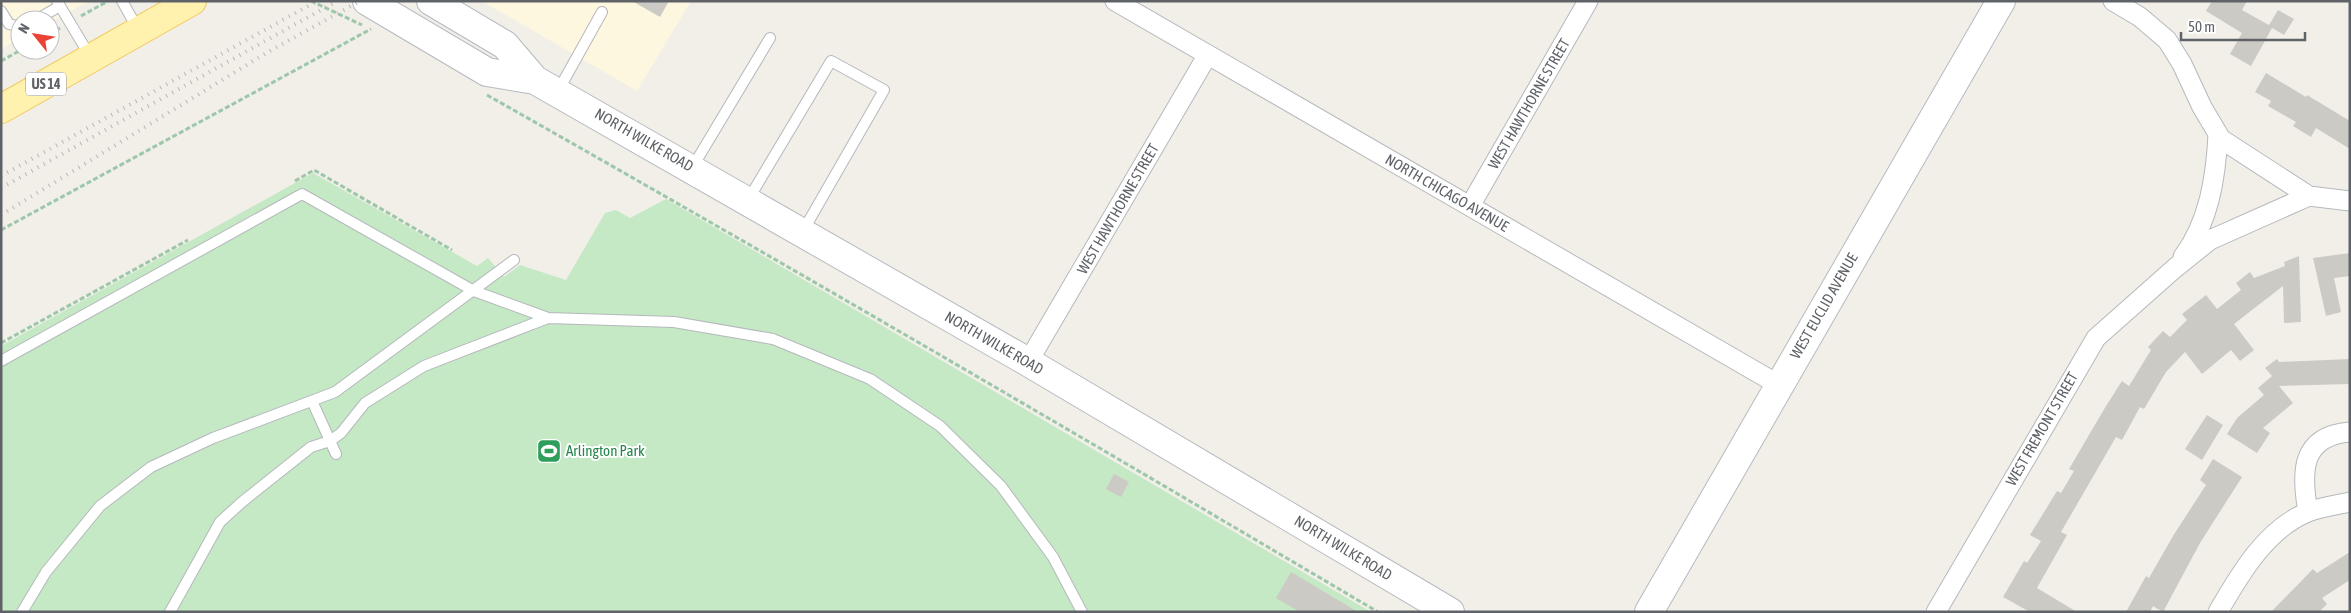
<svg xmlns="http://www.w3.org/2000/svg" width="2351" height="613" font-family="'Asap Condensed',sans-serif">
  <rect width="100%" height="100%" fill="#f1efe8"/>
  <path fill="#fef7e0" d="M1 1H90L50 22V20H20V38L1 49Z
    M482 1H691L637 91Z"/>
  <path fill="#c5e8c5" d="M313 173 477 266 488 258 504 277 520 265 566 280 605 213 616 210 630 218 666 199 1371 612H1V346Z"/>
  <path fill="#cccac5" d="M632 1H669L660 17Z
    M2212 1H2247L2242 10 2269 25 2278 10 2294 19 2284 35 2272 28 2251 66 2230 54 2242 33 2206 11Z
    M2266 73 2306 97 2307 95 2350 121V149L2316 128 2311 137 2293 126 2296 122 2268 106 2271 101 2255 92Z
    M2350 253V276L2334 278 2341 312 2326 316 2313 258Z
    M2299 256 2301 322 2284 323 2283 286 2234 324 2254 350 2240 361 2231 350 2202 374 2185 352 2166 372 2144 409 2140 407 2122 440 2116 437 2061 532 2067 535 2037 588 2077 612H2030L2003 597 2024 561 2027 563 2041 541 2030 535 2057 491 2061 493 2074 471 2069 469 2106 406 2122 381 2129 386 2151 350 2148 347 2163 331 2170 337 2187 320 2182 314 2206 295 2217 309 2241 290 2236 283 2250 272 2254 278 2285 266 2284 262Z
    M2277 359 2279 362 2350 359V384L2279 386 2293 403 2263 428 2270 433 2257 453 2227 434 2237 418 2264 395 2258 388 2272 376 2265 368Z
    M2207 415 2223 425 2202 460 2185 449Z
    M2213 459 2242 477 2200 543 2163 612 2153 606 2150 612H2126L2146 576 2149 578 2173 536 2206 485 2200 480Z
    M1114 474 1129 482 1121 497 1106 489Z
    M2350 552V580L2322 598 2327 604 2319 612H2271L2313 569 2317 573Z
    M1291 572 1358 612H1300L1276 598Z"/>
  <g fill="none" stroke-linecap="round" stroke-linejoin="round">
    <defs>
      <path id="lane" d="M57 1 91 58
        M122 1 139 31
        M1 11 9 24 20 27
        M36 20 60 6
        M558 91 602 12
        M692 168 770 38
        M748 200 831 61 884 90 803 231
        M1 361 302 194 474 291 548 318 674 322 773 339 870 379 940 426 1001 486 1053 557 1082 612
        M312 401 336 454
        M22 612 46 572 100 506 151 467 213 438 335 392 514 260
        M170 612 220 522 242 502 311 447 330 441 341 433 365 403 424 366 548 318"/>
      <path id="street" d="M1115 1 1779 385
        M2113 1 2140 17 2167 40 2182 64 2202 107 2221 139 2309 196 2350 201
        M1470 206 1588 1
        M2183 257C2209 222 2216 177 2218 134
        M1028 362 1207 56
        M2308 512C2301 473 2300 436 2350 432
        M1936 612 2096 338 2175 268 2210 240 2309 196
        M2218 612C2240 574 2266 529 2308 512 2321 507 2336 505 2350 502"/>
      <path id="secondary" d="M367 1 487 72 535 80
        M431 1 505 45 535 80 1028 362 1450 612
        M1649 612 2001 1"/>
      <path id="primary" d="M1 109 192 1"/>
    </defs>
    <use href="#lane" stroke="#b5b8bc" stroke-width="12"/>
    <use href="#street" stroke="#b5b8bc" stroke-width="21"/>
    <use href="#secondary" stroke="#b6babf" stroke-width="30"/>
    <use href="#primary" stroke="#f2c960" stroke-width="30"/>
    <path stroke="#9cc7a9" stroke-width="3" stroke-dasharray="5 2.5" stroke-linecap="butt" d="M311 1 362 25
      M81 16 108 1
      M50 34 60 28
      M1 61 21 50
      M487 95C786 264 1082 437 1378 612
      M295 181 314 170 452 250
      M1 230 371 29
      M1 343 188 240"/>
    <use href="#lane" stroke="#fff" stroke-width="10"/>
    <use href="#street" stroke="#fff" stroke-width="19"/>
    <use href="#secondary" stroke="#fff" stroke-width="28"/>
    <use href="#primary" stroke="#fff2af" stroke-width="28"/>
    <path stroke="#b6b7b8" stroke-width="4" stroke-dasharray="1 6" stroke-linecap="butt" d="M1 176 317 1
      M1 188 337 1
      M1 215 268 52 360 1"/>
  </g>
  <defs>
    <symbol id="stadium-square" viewBox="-11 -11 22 22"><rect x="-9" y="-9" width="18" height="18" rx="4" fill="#2e9e5b" stroke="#fff"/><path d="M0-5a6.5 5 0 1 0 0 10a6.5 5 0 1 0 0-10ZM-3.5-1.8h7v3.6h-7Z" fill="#fff"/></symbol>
  </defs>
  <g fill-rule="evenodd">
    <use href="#stadium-square" x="535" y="437" width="28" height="28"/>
  </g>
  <g text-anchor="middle" stroke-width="4" stroke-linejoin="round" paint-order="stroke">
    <rect fill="#fff" stroke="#8f9295" stroke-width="1" x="26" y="72.5" width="40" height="23" rx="4"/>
    <g font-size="14" font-weight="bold" fill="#5f6368">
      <text x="46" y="89">US 14</text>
    </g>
    <g font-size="15" fill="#5f6368" stroke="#fff">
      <text transform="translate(1529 104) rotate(-60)" y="5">WEST HAWTHORNE STREET</text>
      <text transform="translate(644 140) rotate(30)" y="5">NORTH WILKE ROAD</text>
      <text transform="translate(1447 193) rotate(30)" y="5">NORTH CHICAGO AVENUE</text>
      <text transform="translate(1118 209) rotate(-60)" y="5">WEST HAWTHORNE STREET</text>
      <text transform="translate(1824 306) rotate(-60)" y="5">WEST EUCLID AVENUE</text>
      <text transform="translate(994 343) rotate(30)" y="5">NORTH WILKE ROAD</text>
      <text transform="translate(2042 429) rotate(-60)" y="5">WEST FREMONT STREET</text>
      <text transform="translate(1343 548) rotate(31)" y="5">NORTH WILKE ROAD</text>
    </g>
    <g font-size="15" fill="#27864d" stroke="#fff" text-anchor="start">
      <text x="566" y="456">Arlington Park</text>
    </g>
  </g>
  <rect width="2351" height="613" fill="none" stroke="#5f6368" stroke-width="5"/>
  <g transform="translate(35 35) rotate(300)"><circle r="24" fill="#ffffff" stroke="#bfc1c3"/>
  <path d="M0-4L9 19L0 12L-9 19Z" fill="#ea4335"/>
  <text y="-8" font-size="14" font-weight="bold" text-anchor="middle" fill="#5f6368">N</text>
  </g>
  <path d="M2181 32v8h124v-8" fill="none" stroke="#5f6368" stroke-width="2.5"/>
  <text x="2188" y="32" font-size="15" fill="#5f6368" stroke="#ffffff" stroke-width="4" paint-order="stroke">50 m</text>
</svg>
